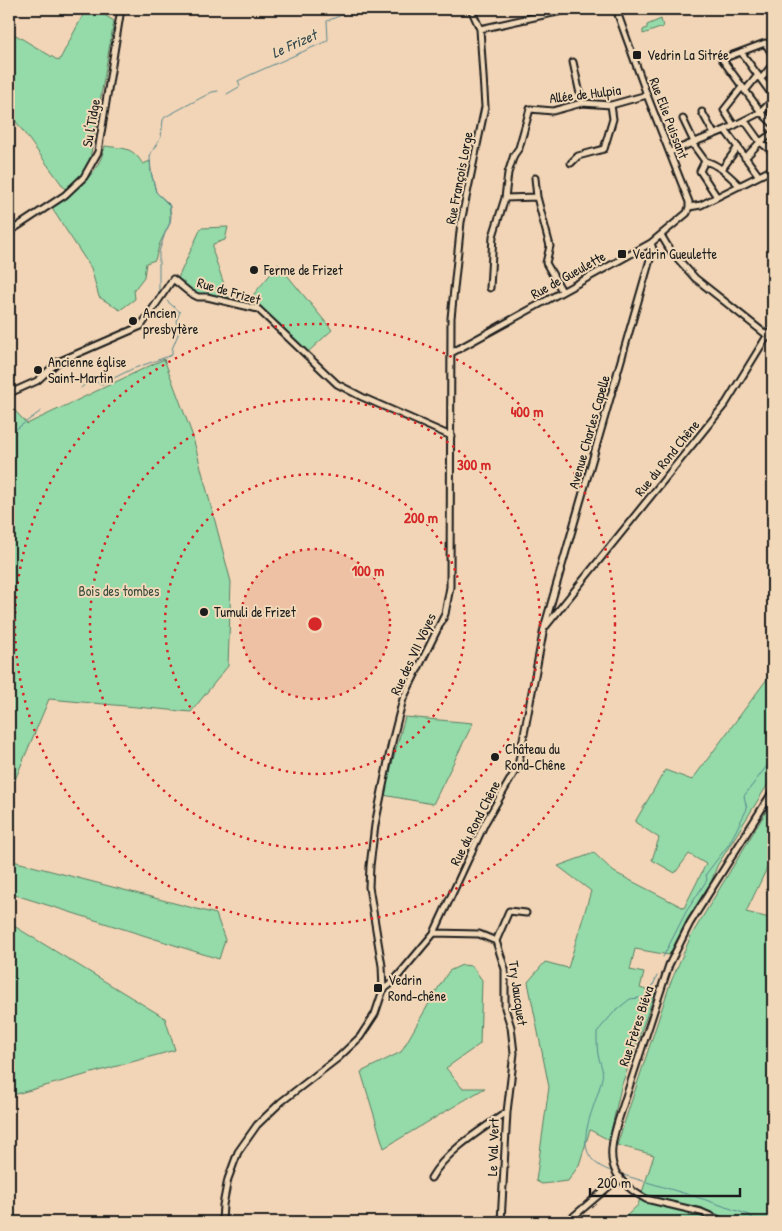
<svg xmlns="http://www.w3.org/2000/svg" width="782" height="1231" font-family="'Patrick Hand',sans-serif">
  <rect width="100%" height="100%" fill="#f2d5b6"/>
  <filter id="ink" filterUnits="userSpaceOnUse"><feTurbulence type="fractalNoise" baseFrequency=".02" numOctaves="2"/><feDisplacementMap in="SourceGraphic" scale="10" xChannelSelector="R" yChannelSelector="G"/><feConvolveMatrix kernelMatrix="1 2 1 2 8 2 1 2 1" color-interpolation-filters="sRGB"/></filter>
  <g filter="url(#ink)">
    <path fill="#94dba9" stroke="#587c62" d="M71 9H95L114 21 90 159 84 174 65 189 9 112V31L59 61 83 15Z
      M661 19 663 27 643 34V30L647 28V25Z
      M105 146C125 149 131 146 143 164L150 161 151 172 156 192 170 206V223L160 243 155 260 146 263 144 277 134 290 135 299 120 310 99 297 91 268 51 207C76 190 98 176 105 146Z
      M228 227 225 240 213 244V252L229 299 194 293 178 278 201 228Z
      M278 264 332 330 308 352 262 309 248 303C256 289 269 278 278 264Z
      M164 359 192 434 231 582 228 666 191 712 49 699 9 794V404L27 424Z
      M773 671V776L717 866 710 885 688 918 669 955 635 949 630 970 644 973 640 988 655 993 621 1087 609 1140 590 1130 579 1165 568 1181 542 1184 536 1181 549 1087 528 982 545 962 568 968 591 891 558 866 594 853 614 872 684 908 706 864 689 854 675 873 652 860 659 838 635 822 665 770 692 780Z
      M405 717 473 723 433 804 383 795Z
      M773 800V869L767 868 746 912 773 919V1222H620L638 1205 654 1155 617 1145 670 984 691 936Z
      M9 860 216 914 225 940 219 959 9 893Z
      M9 923 165 1018 175 1050 9 1096Z
      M462 965 472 966 482 980 480 1044 446 1068 462 1088H485L384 1148 361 1072 401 1052 435 993 449 971Z"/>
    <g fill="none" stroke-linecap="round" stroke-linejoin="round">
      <path stroke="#57868e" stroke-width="1" d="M227 94 239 87 240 85 238 81 250 75 327 41 328 39 327 21 356 9
        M159 295V252L165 233 170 223 171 216 169 204 156 192 151 172 150 158 151 153 161 137 163 120 165 117 212 92 218 91
        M96 382 102 384 132 369 172 355V349L179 332 176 321 180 312 167 301
        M81 388 90 380 94 381
        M15 430 41 411
        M663 957 686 912 707 880 706 874 729 844 747 809 744 796 773 758
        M614 1172C563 1157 595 1113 602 1078 604 1071 600 1063 598 1055 597 1048 597 1040 597 1032L615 1011 630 999 648 997 657 976
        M620 1174 703 1199 749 1215 757 1222"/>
      <defs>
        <path id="minor" d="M616 9 647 95 689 202V207
          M480 29 571 9
          M741 52 773 96
          M773 55 765 43 722 59 761 112 773 100
          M573 62 582 103
          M761 79 773 64
          M745 91 758 75
          M702 112 714 134
          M683 119 694 142
          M745 121 760 142 773 133
          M734 126 724 110 742 87
          M725 130 759 176
          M692 143 705 161C720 165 729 176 740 186
          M670 152 725 130 761 112 773 124
          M745 158 760 142 773 152
          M705 161 700 171 717 197
          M571 163 578 156 604 149 613 119 611 105
          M722 169 738 147
          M535 178 537 197
          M689 207 701 205 773 169
          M9 232 65 195 84 177 98 152 120 15 122 9
          M661 235 670 250 695 278 773 340
          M490 288 493 236 505 198
          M562 291 546 263 550 246 537 197 505 198 508 173 514 155 519 148 530 109 553 111 582 103 611 105 647 95
          M451 353 651 243 687 213 689 207
          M9 396 12 392 37 381 58 362 141 326 173 279 190 293 198 297H207L258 309 337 384 362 397 451 436
          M546 626 726 403 767 336 773 330
          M434 933 479 934 496 941 505 969V1008L511 1027 514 1053 507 1112
          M496 941 509 911 526 913
          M383 990 382 966 369 887 370 866 375 825 392 742 403 699 445 614 450 587 451 318 461 222 485 107 480 29 471 9
          M431 1178C446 1151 481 1130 507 1112L501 1222
          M222 1222 223 1205 228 1179 238 1152 257 1125 281 1102 338 1058 360 1037 375 1014 383 990 393 982 434 933 485 823 518 766 544 628 653 249 651 243
          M567 1222 620 1177
          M724 1222 701 1212 646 1199C606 1177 607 1156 619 1118L669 965 690 923 773 791"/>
      </defs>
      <use href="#minor" stroke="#1c1c1c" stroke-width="9"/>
      <use href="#minor" stroke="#f0d8b8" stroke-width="5"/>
    </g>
  </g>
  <circle cx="315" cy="624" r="75" fill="#d62828" fill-opacity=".12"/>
  <g fill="none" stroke="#d62828" stroke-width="2.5" stroke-dasharray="2.5 5">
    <circle cx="315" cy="624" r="75"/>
    <circle cx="315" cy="624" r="150"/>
    <circle cx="315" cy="624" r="225"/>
    <circle cx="315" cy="624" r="300"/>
  </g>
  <g fill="#1c1c1c" stroke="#f0d8b8" stroke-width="2">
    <rect x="632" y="50" width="10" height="10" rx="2.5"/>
    <rect x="617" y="249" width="10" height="10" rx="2.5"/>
    <circle cx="254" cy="270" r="5"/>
    <circle cx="133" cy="321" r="5"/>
    <circle cx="38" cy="370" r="5"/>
    <circle cx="204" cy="612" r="5"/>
    <circle cx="495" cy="757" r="5"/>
    <rect x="373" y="983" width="10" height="10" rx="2.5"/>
  </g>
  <g text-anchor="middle" stroke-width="4" stroke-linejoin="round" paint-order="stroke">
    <g font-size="14" fill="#1c1c1c" stroke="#f0d8b8" text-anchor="start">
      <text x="647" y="60">Vedrin La Sitrée</text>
      <text x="632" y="259">Vedrin Gueulette</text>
      <text x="264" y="275">Ferme de Frizet</text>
      <text x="143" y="318">Ancien<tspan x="143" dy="16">presbytère</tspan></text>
      <text x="48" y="367">Ancienne église<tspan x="48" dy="16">Saint-Martin</tspan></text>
      <text x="214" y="617">Tumuli de Frizet</text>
      <text x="505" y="754">Château du<tspan x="505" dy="16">Rond-Chêne</tspan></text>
      <text x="388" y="985">Vedrin<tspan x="388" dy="16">Rond-chêne</tspan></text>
    </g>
    <g font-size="14" fill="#1c1c1c" stroke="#f0d8b8">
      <text transform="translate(585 94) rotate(-7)" y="5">Allée de Hulpia</text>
      <text transform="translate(669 118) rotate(69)" y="5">Rue Elie Puissant</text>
      <text transform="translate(91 123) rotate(-80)" y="5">Su l'Tîdge</text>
      <text transform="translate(459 178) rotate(-79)" y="5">Rue François Lorge</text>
      <text transform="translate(568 275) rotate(-29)" y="5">Rue de Gueulette</text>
      <text transform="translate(229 291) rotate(16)" y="5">Rue de Frizet</text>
      <text transform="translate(589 432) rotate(-74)" y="5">Avenue Charles Capelle</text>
      <text transform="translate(667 458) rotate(-51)" y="5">Rue du Rond Chêne</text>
      <text transform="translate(413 654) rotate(-65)" y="5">Rue des VII Vôyes</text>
      <text transform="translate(475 823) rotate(-63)" y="5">Rue du Rond Chêne</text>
      <text transform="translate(518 993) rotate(82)" y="5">Try Jaucquet</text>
      <text transform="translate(636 1026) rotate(-72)" y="5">Rue Frères Biéva</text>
      <text transform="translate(493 1147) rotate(-88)" y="5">Le Val Vert</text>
    </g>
    <g font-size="14" fill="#3a4c3f" stroke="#f0d8b8">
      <text x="119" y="596">Bois des tombes</text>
    </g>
    <g font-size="15" font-style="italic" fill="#34484c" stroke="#f0d8b8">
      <text transform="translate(294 44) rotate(-24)" y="5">Le Frizet</text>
    </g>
  </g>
  <circle cx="315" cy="624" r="8" fill="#d62828" stroke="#f0d8b8" stroke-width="2.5"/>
  <g font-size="15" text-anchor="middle" font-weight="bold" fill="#d62828" stroke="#f0d8b8" stroke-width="4" stroke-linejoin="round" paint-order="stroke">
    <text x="527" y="417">400 m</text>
    <text x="474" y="470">300 m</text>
    <text x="421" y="523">200 m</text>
    <text x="368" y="576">100 m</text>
  </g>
  <rect width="782" height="1231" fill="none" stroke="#f0d8b8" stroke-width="30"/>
  <rect x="15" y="15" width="752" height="1201" fill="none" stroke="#1c1c1c" stroke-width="2" filter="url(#ink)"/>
  <path d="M590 1188v8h150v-8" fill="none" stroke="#1c1c1c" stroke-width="2.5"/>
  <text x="597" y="1188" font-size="15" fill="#1c1c1c" stroke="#f0d8b8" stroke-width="4" paint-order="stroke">200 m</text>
</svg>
